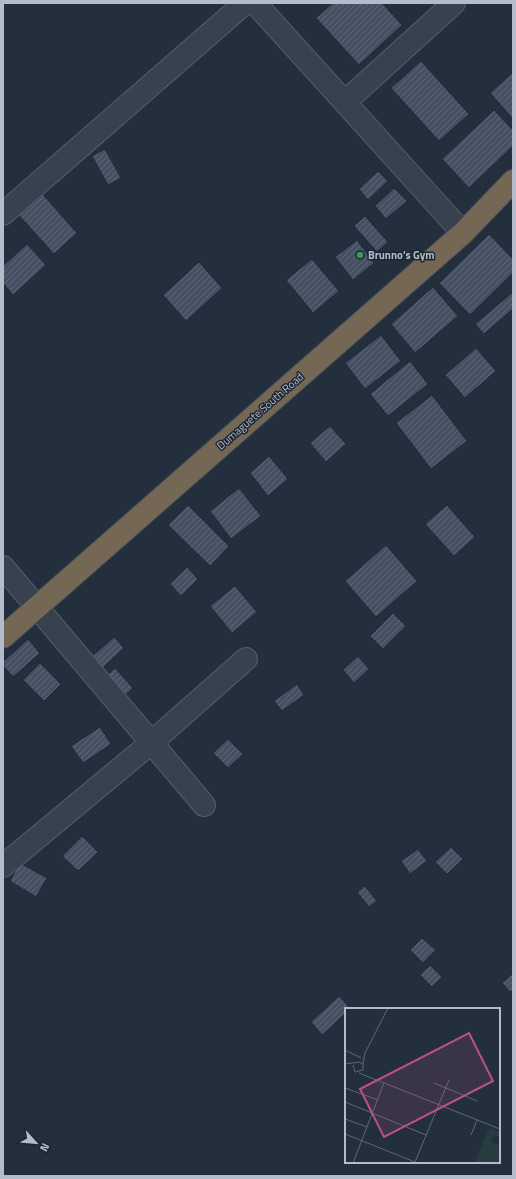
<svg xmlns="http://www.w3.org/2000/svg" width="516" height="1179" font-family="'Titillium Web',sans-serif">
  <defs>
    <pattern id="building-hatch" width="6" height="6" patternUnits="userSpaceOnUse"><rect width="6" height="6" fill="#455162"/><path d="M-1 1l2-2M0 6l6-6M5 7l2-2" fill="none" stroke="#5d6877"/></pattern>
  </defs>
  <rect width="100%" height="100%" fill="#242f3e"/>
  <path fill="url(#building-hatch)" stroke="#1f2835" d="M333 3H382L402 25 359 65 316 18Z
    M421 61 469 114 439 141 391 88Z
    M513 72V119L490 93Z
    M494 110 513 130V146L469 188 442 159Z
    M105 149 121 178 108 185 92 156Z
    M378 171 388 181 368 200 359 189Z
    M394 188 407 201 386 219 375 206Z
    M39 190 77 233 54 254 15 211Z
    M365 216 388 242 377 252 354 226Z
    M489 234 513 259V273L470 315 439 283Z
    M357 240 374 263 353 280 335 257Z
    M27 244 46 265 13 295 3 283V266Z
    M312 259 339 291 313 313 286 280Z
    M199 262 222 288 186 321 163 295Z
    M433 287 458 316 415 353 391 324Z
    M513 292V309L484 334 475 324Z
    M381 335 401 361 365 389 345 363Z
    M476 348 496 371 465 398 445 375Z
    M410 361 428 384 388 416 370 394Z
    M432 395 467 441 431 469 396 423Z
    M330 426 346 444 326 462 310 443Z
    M269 456 288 479 268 496 250 473Z
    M239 488 261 516 231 539 210 511Z
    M188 505 229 546 210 566 168 525Z
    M447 505 475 537 454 556 425 524Z
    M386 545 417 581 376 617 345 581Z
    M187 567 198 579 181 596 170 584Z
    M235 586 257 612 232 633 210 606Z
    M393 613 406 626 383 649 370 636Z
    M114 637 124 648 97 673 87 661Z
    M28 639 40 653 13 677 3 666V662Z
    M358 656 369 669 354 683 343 670Z
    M40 663 61 684 44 701 23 680Z
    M115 668 133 688 121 699 103 679Z
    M297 684 304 695 282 711 274 701Z
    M100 727 111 744 83 763 71 746Z
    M228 739 243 754 228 768 213 753Z
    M82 836 98 852 78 871 62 856Z
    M451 847 463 859 447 874 435 862Z
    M418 849 427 861 410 874 401 861Z
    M20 863 47 878 36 897 10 881Z
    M365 886 377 901 369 907 357 892Z
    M422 938 436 950 423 963 410 950Z
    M430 965 442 977 432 987 420 975Z
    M513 973V990L510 992 502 983Z
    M339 996 351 1009H346V1013L322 1035 311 1022Z"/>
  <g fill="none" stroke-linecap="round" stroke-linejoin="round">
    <defs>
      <path id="minor" d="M255 3 463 233
        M345 102 454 3
        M3 214 245 3
        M3 567 204 805
        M3 866 151 743 246 659"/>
      <path id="highway" d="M3 637 463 233 513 181"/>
    </defs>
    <use href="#minor" stroke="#565f6c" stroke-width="24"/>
    <use href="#highway" stroke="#434c59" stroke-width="24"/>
    <use href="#minor" stroke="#38414e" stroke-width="22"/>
    <use href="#highway" stroke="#746855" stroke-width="22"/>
  </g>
  <circle fill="#2e9e5b" stroke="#1d2633" stroke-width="1.5" cx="360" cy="255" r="4"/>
  <g text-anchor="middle" stroke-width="3" stroke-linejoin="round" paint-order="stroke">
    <g font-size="11" font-weight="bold" fill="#b4bcc9" stroke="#1d2633" text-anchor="start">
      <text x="368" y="259">Brunno’s Gym</text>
    </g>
    <g font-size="11" fill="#b4bcc9" stroke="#1d2633">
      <text transform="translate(260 411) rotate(-41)" y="4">Dumaguete South Road</text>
    </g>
  </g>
  <g transform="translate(345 1008)">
    <rect width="155" height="155" fill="#242f3e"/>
    <path d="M145 119 155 124V129L149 127 146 134 155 137 154 155H129Z" fill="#263c3f"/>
    <path fill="none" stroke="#5e6776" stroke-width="1" d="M0 42 16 50M0 56 14 54 18 56V62L10 64 8 57M18 56 20 45 43 0M14 65 155 121M89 75 132 93M0 80 33 92M0 94 81 127M0 111 22 119M0 126 70 154 104 72M126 127 132 112M8 155 39 75"/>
    <path fill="#bd5182" fill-opacity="0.15" stroke="#bd5182" stroke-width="2" d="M124 25 148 73 39 129 15 81Z"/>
    <rect width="155" height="155" fill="none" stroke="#b4bcc9" stroke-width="2"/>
  </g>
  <rect width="516" height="1179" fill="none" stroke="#b4bcc9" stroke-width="8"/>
  <g transform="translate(36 1143) rotate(117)" stroke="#1d2633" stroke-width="3" paint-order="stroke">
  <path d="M0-3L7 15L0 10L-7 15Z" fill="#b4bcc9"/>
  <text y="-6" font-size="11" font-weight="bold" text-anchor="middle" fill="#b4bcc9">N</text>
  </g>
</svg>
